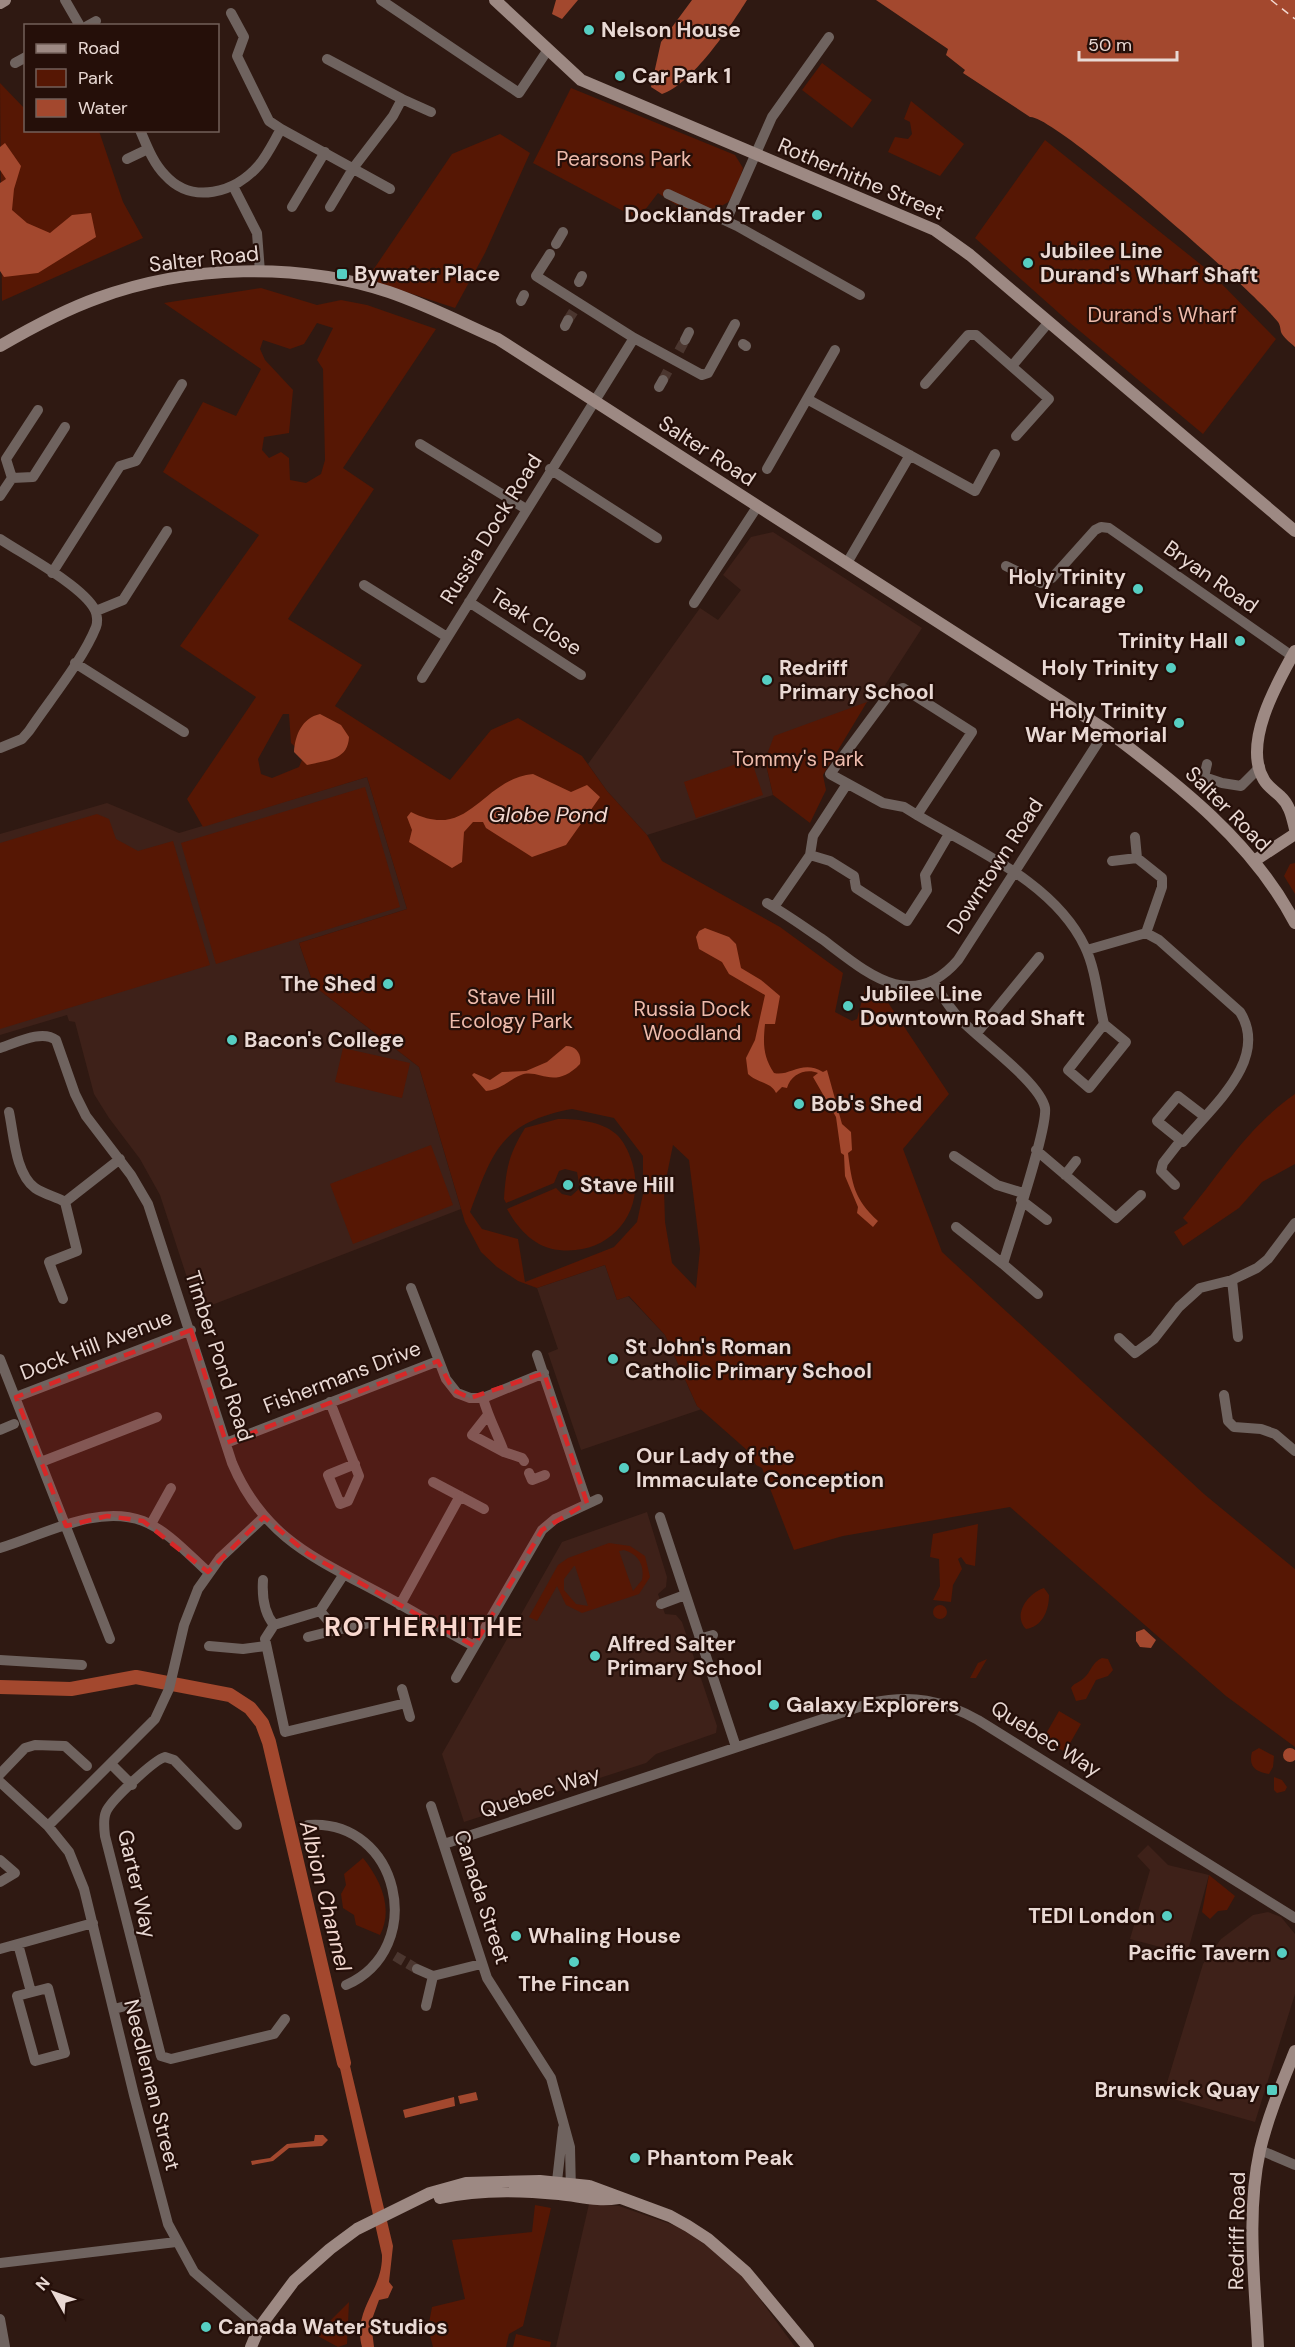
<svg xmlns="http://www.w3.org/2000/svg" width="1295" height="2347" font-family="'DM Sans',sans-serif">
  <rect width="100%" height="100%" fill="#2f1912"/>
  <path fill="#3e2119" d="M773 532 922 628 878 696 765 760 773 795 647 835 607 791 588 764 700 608 718 620 741 590 723 575 751 537Z
    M367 777 407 909 299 943 314 986 419 1067 461 1209 204 1308 196 1305 160 1195 140 1159 109 1118 94 1094 75 1022 69 1021 67 1015 0 1035V834L107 803 179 833Z
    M605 1265 617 1300 628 1296 665 1335 697 1406 702 1409 581 1450 548 1353 558 1349 537 1288Z
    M647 1512 667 1577 666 1587 658 1594 665 1614 676 1615 682 1622 717 1726 716 1733 656 1754 646 1763 464 1822 442 1754 562 1542Z
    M1148 1845 1168 1865 1209 1875 1187 1954 1130 1939 1150 1870 1137 1856Z
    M1268 1912 1281 1917 1295 1934V1994L1255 2122 1163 2096 1203 1964 1221 1939 1253 1915Z
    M589 2204 619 2206 679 2227 734 2264 795 2347H556Z"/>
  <path fill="#561704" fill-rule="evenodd" d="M822 63 872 100 852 128 802 90Z
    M0 83 25 109 26 130 99 131 123 202 143 238 2 301Z
    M571 88 735 155 743 168C730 210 732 202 692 215L658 193 638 219 533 163Z
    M911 101 964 144 940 176 888 152 895 137 908 139 912 134 910 122 904 119Z
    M500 134 530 153 485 253 455 308 367 279 452 154Z
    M1045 140 1209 271 1276 339 1203 434 1069 322 975 238Z
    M261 288 317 305 341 300 367 305 436 329 343 468 374 489 288 619 362 665 335 706 450 780 491 730 518 718 582 756 607 791 647 835 662 861 780 927 843 973 835 1012 852 1021 857 1019 865 989 885 998 949 1094 903 1149 942 1252 1204 1494 1295 1569V1747L1226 1696 1010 1507 843 1536 794 1550 762 1468 756 1465 748 1451 697 1406 665 1335 629 1296 617 1300 605 1265 537 1288 518 1281 497 1267 481 1252 465 1222 419 1067 314 986 299 943 407 909 367 777 203 827 187 799 256 697 180 646 259 535 163 472 203 402 236 416 261 369 164 303ZM317 323 333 328 317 360 323 369 325 460 321 474 306 483 290 480 289 458 281 452 269 458 262 450 264 437 289 433 293 390 265 360 260 349 263 340 290 349 304 344ZM283 714H289L291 743 304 755 299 767 272 778 261 774 258 759ZM572 1109 614 1118 643 1156V1194L637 1222 614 1247 525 1282 518 1239 482 1229 470 1212C493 1150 502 1122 572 1109ZM673 1145 689 1160 700 1249 696 1288 672 1263 665 1222 664 1189Z
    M867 702 823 775 826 790 810 823 773 795 765 760 774 736Z
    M751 759 763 795 696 818 684 782Z
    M365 787 400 907 216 964 181 843Z
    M97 814 109 819 116 839 138 851 173 841 210 965 0 1029V843Z
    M1295 863V894L1284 876 1290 864Z
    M343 1048 410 1063 402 1098 335 1082Z
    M1295 1094V1164L1262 1182 1239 1208 1183 1246 1174 1232 1188 1223 1183 1218C1221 1173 1246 1128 1295 1094Z
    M558 1119C577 1119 601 1121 616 1134 623 1140 629 1152 632 1162 647 1211 611 1256 559 1250 535 1248 518 1229 507 1209L556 1188 562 1194 571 1196 580 1188 577 1172 565 1169 559 1171 554 1183 506 1203 504 1199C506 1168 509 1154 525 1128Z
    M431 1145 453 1205 353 1244 330 1184Z
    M978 1524 975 1566 966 1564 961 1557 958 1559 962 1569 953 1585 951 1602 933 1600 940 1586 939 1559 930 1557 933 1534Z
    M609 1543 630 1546 645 1556 650 1577 639 1594 582 1613 566 1605 557 1586 537 1621 529 1617 558 1565 568 1558ZM624 1550C638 1554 645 1565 642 1580L633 1591 619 1551ZM574 1566H575L588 1606 576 1604 564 1590V1579Z
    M1044 1588 1049 1595C1049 1611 1042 1627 1026 1629 1012 1615 1028 1593 1044 1588Z
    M933 1612a7 7 0 1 1 14 0a7 7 0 1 1-14 0Z
    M1102 1658 1108 1659 1113 1670 1108 1676 1096 1680 1086 1699 1076 1701 1071 1688C1075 1682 1079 1683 1084 1678 1091 1672 1092 1662 1102 1658Z
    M987 1659 976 1678H970L978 1663Z
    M1059 1711 1081 1724 1065 1752 1043 1739Z
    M1259 1748 1274 1756 1273 1767 1269 1774C1256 1772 1248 1767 1252 1752Z
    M1274 1777 1282 1780 1287 1787 1285 1791 1277 1793 1274 1790Z
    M363 1858C380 1879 394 1908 380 1935L356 1925 354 1915 343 1908 341 1894 346 1885 344 1874Z
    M1209 1875 1235 1896 1227 1910 1218 1911 1210 1919 1202 1912Z
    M535 2205 551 2208 523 2326 509 2334 506 2347H433L428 2328 432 2307 465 2299 452 2240 532 2232Z
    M349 2302 347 2344 338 2347 316 2335Z
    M516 2334 551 2342 550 2347H513Z"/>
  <path fill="#a3482e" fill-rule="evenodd" d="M556 0H578L562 19 552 14Z
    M692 0H747C731 26 691 85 662 94L651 87 661 42Z
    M876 0H1295V347C1291 343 1285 339 1282 334 1280 331 1281 326 1278 322 1256 293 1053 114 1030 117L963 73 965 70 946 55 948 49Z
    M5 143 21 166 14 189 12 210 27 223 50 233 72 215 91 213 96 237 38 273 4 277 0 271V183L6 179 0 170V147Z
    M320 714 341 725 349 737C348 760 328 760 307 765L294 752C295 735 302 718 320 714Z
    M533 774 571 792 587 785 600 797 566 845 532 857 486 828 483 822H473L464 832 462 862 452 868 409 842 412 830 407 817 411 812C470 842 481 779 533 774ZM505 809 513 811 517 816 512 823 503 820 501 814Z
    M705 928 729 937 736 944 741 968 761 980 780 996 775 1024H765C763 1044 763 1056 774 1073 789 1077 802 1059 823 1072L827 1070 842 1124 851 1132 852 1150 848 1153C852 1184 854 1199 878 1221L873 1227 857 1213 858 1207 845 1176 844 1155 841 1153 836 1117 813 1077 818 1073C806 1068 791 1074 787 1088L782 1087 776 1093C771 1082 757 1083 748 1074L746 1058 755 1040 765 995 729 974 722 962 699 949 696 937 699 931Z
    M566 1046C576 1046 582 1054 580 1064 554 1091 539 1068 521 1075 509 1080 500 1090 486 1091L472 1075 474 1073 490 1080 502 1072 526 1071 547 1062Z
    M1144 1629 1156 1640 1151 1648 1140 1647 1136 1641V1632Z
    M1283 1755a7 7 0 1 1 14 0a7 7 0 1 1-14 0Z
    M345 2045 393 2246 389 2282 393 2287 388 2298 379 2300 371 2322 374 2347H362C352 2309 383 2291 382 2255L335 2046Z
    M476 2092 478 2100 460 2104 458 2096Z
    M454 2097 455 2106 405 2118 403 2110Z
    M315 2135H323L328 2140 322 2146 289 2148 273 2161 252 2165 251 2161 270 2158 287 2144 314 2141Z"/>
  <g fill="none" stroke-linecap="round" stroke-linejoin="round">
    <path stroke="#a3482e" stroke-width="14" d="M0 1687 71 1689 136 1677 230 1695 250 1708 262 1723 269 1742 344 2063"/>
    <path stroke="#f3d8d0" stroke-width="1.5" stroke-dasharray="8 6" stroke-linecap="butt" d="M1271 0 1295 19"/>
    <path stroke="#4b362f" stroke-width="10" stroke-dasharray="10 5" stroke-linecap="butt" d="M568 320 575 309
      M679 351 685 340
      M663 380 670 367
      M395 1956 417 1969"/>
    <path stroke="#6f635f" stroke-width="10" d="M65 0 80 26
      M381 0 519 93 547 51
      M87 26 96 21
      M327 59 402 99 393 116 354 167 330 207
      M15 63 26 57
      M402 99 431 112
      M281 129 390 189
      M140 130C147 146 153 163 165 175 192 205 235 193 259 165 268 154 274 141 281 129L269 121 237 56 244 37 231 13
      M127 159 148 149
      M233 186 257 233 260 272
      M668 194 737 226 860 295
      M292 207 325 152
      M726 221 772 117 829 37
      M556 244 563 232
      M550 254 536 276 634 338 702 375 708 373 735 324
      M579 282 582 276
      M521 301 524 295
      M565 326 568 320
      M685 340 689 332
      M743 344 746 346
      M1012 366 1048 323
      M925 384 968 335H976L1049 399 1016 436
      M659 387 663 380
      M807 399 975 491 995 454
      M420 444 526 509
      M550 469 657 538
      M767 469 835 350
      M12 478 6 459 38 410
      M0 496 12 478 33 477 65 427
      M0 539C24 555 83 586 95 610 97 614 98 622 96 627 83 660 49 701 29 731L22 739 0 748
      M847 563 910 455
      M1006 566 1041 583 1052 578 1095 530 1101 527 1109 528 1292 656
      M52 573 120 466 136 461 182 384
      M364 585 447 637
      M469 602 581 675
      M694 603 757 507
      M96 611 123 600 167 531
      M75 663 184 732
      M422 678 634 338
      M1207 764 1204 777 1222 783 1241 786 1260 767
      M917 815 972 732 903 688 890 693 830 774 883 803 904 807 917 815C976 850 1055 883 1085 947 1096 970 1098 1000 1104 1024L1068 1070 1089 1088 1126 1042 1104 1024
      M1135 837 1137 858
      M810 855 830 861 854 876 856 888 907 921 927 890 925 875 949 834
      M1112 861 1137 858 1162 878V887L1146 933
      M767 903C786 914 804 927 822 939 865 971 911 1015 958 960L1106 730
      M774 907 810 855 813 836 847 784
      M1087 950 1146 933 1159 940 1240 1012C1270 1060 1211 1107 1183 1142L1157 1121 1178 1096 1204 1116
      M933 981C941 994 949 1008 960 1019 978 1039 1040 1082 1045 1108 1048 1128 1011 1237 1003 1264L1038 1294
      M976 1034 1039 957
      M0 1048C16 1043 42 1029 56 1040L75 1094 86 1116 131 1175 148 1204 232 1463C264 1539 317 1559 385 1596 415 1612 443 1630 474 1646
      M9 1112C14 1135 15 1173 35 1188 44 1194 56 1197 65 1202
      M1036 1150 1116 1218 1141 1195
      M954 1156 997 1185 1023 1193
      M1065 1175 1076 1161
      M1175 1185 1161 1171 1163 1163 1181 1140
      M1021 1200 1047 1220
      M65 1202 120 1159
      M956 1227 1003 1264
      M1232 1280 1238 1337
      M411 1288 446 1379 457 1393 470 1398H483L544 1373
      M63 1299 49 1262 77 1251 65 1202
      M1119 1338 1135 1353 1154 1339 1179 1307 1200 1288 1232 1280 1257 1268 1268 1259 1295 1223
      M537 1355 587 1503
      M0 1359 110 1639
      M1224 1395 1228 1421 1234 1427 1261 1429 1275 1434 1295 1451
      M16 1397 191 1330
      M483 1398C488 1417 497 1433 504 1452L472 1435 487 1416
      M330 1402 359 1476 348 1501 340 1504 328 1475 355 1464
      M0 1430 14 1424
      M226 1443 438 1361
      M504 1452 522 1458 524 1461
      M41 1462 157 1417
      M529 1473 532 1480 545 1475
      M433 1482 484 1509
      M660 1517 736 1747
      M151 1524 171 1488
      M0 1548C44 1535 96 1504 143 1521 167 1530 189 1555 208 1572
      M344 1574 320 1611 274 1625 265 1639 285 1732 406 1703
      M263 1580C262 1595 263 1612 274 1625
      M661 1604 685 1595
      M400 1605 460 1496
      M320 1611 336 1630 369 1623
      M308 1637 336 1630
      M699 1639 713 1635
      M209 1646 243 1649 266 1646
      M0 1660 82 1665
      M456 1678 542 1530 555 1519 598 1499
      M402 1689 410 1717
      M111 1764 132 1785
      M0 1774 25 1748 35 1745 65 1746 87 1766
      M0 1782 48 1826 69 1852 84 1889 134 2095 168 2224 194 2272 259 2328
      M431 1806 487 1978 551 2078 570 2147 571 2192
      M237 1825 174 1760 165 1757C154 1760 110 1801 106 1812 103 1819 104 1828 105 1836L161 2056 171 2059 274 2034 285 2019
      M308 1825C399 1818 429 1948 346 1985
      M48 1826 155 1719 169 1689 184 1625 198 1589 220 1558 264 1517
      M444 1844 871 1703C912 1694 942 1700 978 1720L1295 1918
      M0 1860 15 1873 0 1882
      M18 1944 31 1992
      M0 1949 93 1923
      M417 1969 433 1976
      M48 1988 65 2053 35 2061 17 1996Z
      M426 2006 433 1976 481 1964
      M114 2009 145 2001
      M1260 2150 1295 2165
      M556 2190 563 2128
      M0 2263 176 2242
      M0 2319 5 2347"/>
    <path stroke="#9d8983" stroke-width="12" d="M495 0 581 80 935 230 970 255 1295 531
      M0 3 5 0
      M0 346C31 328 64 310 98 298 188 265 298 262 389 292 427 305 462 323 498 339L1106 730C1178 784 1253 842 1295 923
      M1295 651C1277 683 1242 744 1264 780 1268 787 1275 791 1280 796 1290 805 1292 817 1295 829
      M1254 861 1295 834
      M440 2198C478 2189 520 2190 559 2194 580 2196 598 2202 618 2198
      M251 2347 259 2328 294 2281 330 2249 357 2229 430 2193 466 2183 540 2181 589 2186 670 2216 688 2226 708 2239 746 2272 808 2347
      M1258 2347C1255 2282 1246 2214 1260 2150 1268 2116 1282 2083 1295 2051"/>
  </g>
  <path fill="#d62828" fill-opacity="0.2" stroke="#d62828" stroke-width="4.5" stroke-dasharray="12 8" stroke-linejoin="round" d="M191 1330 226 1443 438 1361 453 1390 470 1398 544 1373 587 1503 542 1530 474 1646 308 1554 264 1517 208 1572 143 1521 107 1516 66 1526 16 1397Z"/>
  <g fill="#56cec2" stroke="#250f09" stroke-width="2">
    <circle cx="589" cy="30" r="6"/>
    <circle cx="620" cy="76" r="6"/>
    <circle cx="817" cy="215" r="6"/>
    <circle cx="1028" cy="263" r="6"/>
    <rect x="336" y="268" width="12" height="12" rx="3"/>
    <circle cx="1138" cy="589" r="6"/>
    <circle cx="1240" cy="641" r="6"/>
    <circle cx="1171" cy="668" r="6"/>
    <circle cx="767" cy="680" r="6"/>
    <circle cx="1179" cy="723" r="6"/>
    <circle cx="388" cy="984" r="6"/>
    <circle cx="848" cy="1006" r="6"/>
    <circle cx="232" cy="1040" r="6"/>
    <circle cx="799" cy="1104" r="6"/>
    <circle cx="568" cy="1185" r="6"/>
    <circle cx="613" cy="1359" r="6"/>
    <circle cx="624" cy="1468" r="6"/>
    <circle cx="595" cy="1656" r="6"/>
    <circle cx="774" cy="1705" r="6"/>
    <circle cx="1167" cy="1916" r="6"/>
    <circle cx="516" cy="1936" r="6"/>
    <circle cx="1282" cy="1953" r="6"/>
    <circle cx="574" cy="1962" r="6"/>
    <rect x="1266" y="2084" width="12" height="12" rx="3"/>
    <circle cx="635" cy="2158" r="6"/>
    <circle cx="206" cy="2327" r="6"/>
  </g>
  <g text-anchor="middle" stroke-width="4.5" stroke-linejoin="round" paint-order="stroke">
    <g font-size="21" font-weight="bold" fill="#e9d9d4" stroke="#250f09" text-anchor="start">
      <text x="601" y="37">Nelson House</text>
      <text x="632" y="83">Car Park 1</text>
      <text x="805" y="222" text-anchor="end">Docklands Trader</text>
      <text x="1040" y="258">Jubilee Line<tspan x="1040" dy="24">Durand's Wharf Shaft</tspan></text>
      <text x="354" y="281">Bywater Place</text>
      <text x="1126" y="584" text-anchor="end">Holy Trinity<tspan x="1126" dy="24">Vicarage</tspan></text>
      <text x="1228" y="648" text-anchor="end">Trinity Hall</text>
      <text x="779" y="675">Redriff<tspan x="779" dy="24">Primary School</tspan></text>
      <text x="1159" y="675" text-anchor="end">Holy Trinity</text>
      <text x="1167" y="718" text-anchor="end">Holy Trinity<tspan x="1167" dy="24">War Memorial</tspan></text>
      <text x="376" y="991" text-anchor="end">The Shed</text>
      <text x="860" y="1001">Jubilee Line<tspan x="860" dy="24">Downtown Road Shaft</tspan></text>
      <text x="244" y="1047">Bacon's College</text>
      <text x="811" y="1111">Bob's Shed</text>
      <text x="580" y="1192">Stave Hill</text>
      <text x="625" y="1354">St John's Roman<tspan x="625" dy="24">Catholic Primary School</tspan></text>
      <text x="636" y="1463">Our Lady of the<tspan x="636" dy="24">Immaculate Conception</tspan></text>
      <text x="607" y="1651">Alfred Salter<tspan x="607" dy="24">Primary School</tspan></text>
      <text x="786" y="1712">Galaxy Explorers</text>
      <text x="1155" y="1923" text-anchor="end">TEDI London</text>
      <text x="528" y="1943">Whaling House</text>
      <text x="1270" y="1960" text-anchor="end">Pacific Tavern</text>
      <text x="574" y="1991" text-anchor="middle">The Fincan</text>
      <text x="1260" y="2097" text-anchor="end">Brunswick Quay</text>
      <text x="647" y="2165">Phantom Peak</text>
      <text x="218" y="2334">Canada Water Studios</text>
    </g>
    <g font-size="21" fill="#eebbac" stroke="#250f09">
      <text x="624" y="166">Pearsons Park</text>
      <text x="1162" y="322">Durand's Wharf</text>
      <text x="798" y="766">Tommy's Park</text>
      <text x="511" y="1004">Stave Hill<tspan x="511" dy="24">Ecology Park</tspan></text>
      <text x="692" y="1016">Russia Dock<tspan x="692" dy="24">Woodland</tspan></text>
    </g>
    <g font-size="21" fill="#e9d9d4" stroke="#250f09">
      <text transform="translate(861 179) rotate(23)" y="7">Rotherhithe Street</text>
      <text transform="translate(204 259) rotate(-6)" y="7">Salter Road</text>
      <text transform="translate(707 451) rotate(33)" y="7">Salter Road</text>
      <text transform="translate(491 529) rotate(-58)" y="7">Russia Dock Road</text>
      <text transform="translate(1211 577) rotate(35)" y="7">Bryan Road</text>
      <text transform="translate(536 622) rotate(33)" y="7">Teak Close</text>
      <text transform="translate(1228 809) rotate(45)" y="7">Salter Road</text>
      <text transform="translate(995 866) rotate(-57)" y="7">Downtown Road</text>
      <text transform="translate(96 1345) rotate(-21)" y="7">Dock Hill Avenue</text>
      <text transform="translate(219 1356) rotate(72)" y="7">Timber Pond Road</text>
      <text transform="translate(342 1377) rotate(-21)" y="7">Fishermans Drive</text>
      <text transform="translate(1046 1739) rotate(32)" y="7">Quebec Way</text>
      <text transform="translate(540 1792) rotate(-18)" y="7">Quebec Way</text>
      <text transform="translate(137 1884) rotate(77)" y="7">Garter Way</text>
      <text transform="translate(482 1897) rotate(72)" y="7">Canada Street</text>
      <text transform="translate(152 2085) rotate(76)" y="7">Needleman Street</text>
      <text transform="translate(1237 2231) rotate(-89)" y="7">Redriff Road</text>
    </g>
    <g font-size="22" font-style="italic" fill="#f3d8d0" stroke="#250f09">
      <text x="548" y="822">Globe Pond</text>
      <text transform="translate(326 1896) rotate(76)" y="8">Albion Channel</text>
    </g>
    <g font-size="27" font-weight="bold" letter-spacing="1.5" fill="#f9d8cf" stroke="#250f09">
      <text x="424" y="1636">ROTHERHITHE</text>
    </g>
  </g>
  <rect x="24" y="24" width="195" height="108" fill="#250f09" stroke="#73605a" stroke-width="1.5"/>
  <rect x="36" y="44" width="30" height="9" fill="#9d8983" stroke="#73605a" stroke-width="1.5"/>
  <text x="78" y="54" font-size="18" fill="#e9d9d4">Road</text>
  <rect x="36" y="69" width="30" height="18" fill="#561704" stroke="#73605a" stroke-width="1.5"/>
  <text x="78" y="84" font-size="18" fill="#e9d9d4">Park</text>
  <rect x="36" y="99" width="30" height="18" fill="#a3482e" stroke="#73605a" stroke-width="1.5"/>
  <text x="78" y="114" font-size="18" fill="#e9d9d4">Water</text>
  <g transform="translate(54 2293) rotate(310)" stroke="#250f09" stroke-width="4.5" paint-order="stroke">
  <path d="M0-4.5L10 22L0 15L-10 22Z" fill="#e9d9d4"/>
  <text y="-9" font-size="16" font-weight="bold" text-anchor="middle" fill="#e9d9d4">N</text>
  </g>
  <path d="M1079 51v9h98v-9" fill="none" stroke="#e9d9d4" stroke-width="3"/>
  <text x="1088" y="51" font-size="18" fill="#e9d9d4" stroke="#250f09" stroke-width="4.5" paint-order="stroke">50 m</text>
</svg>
